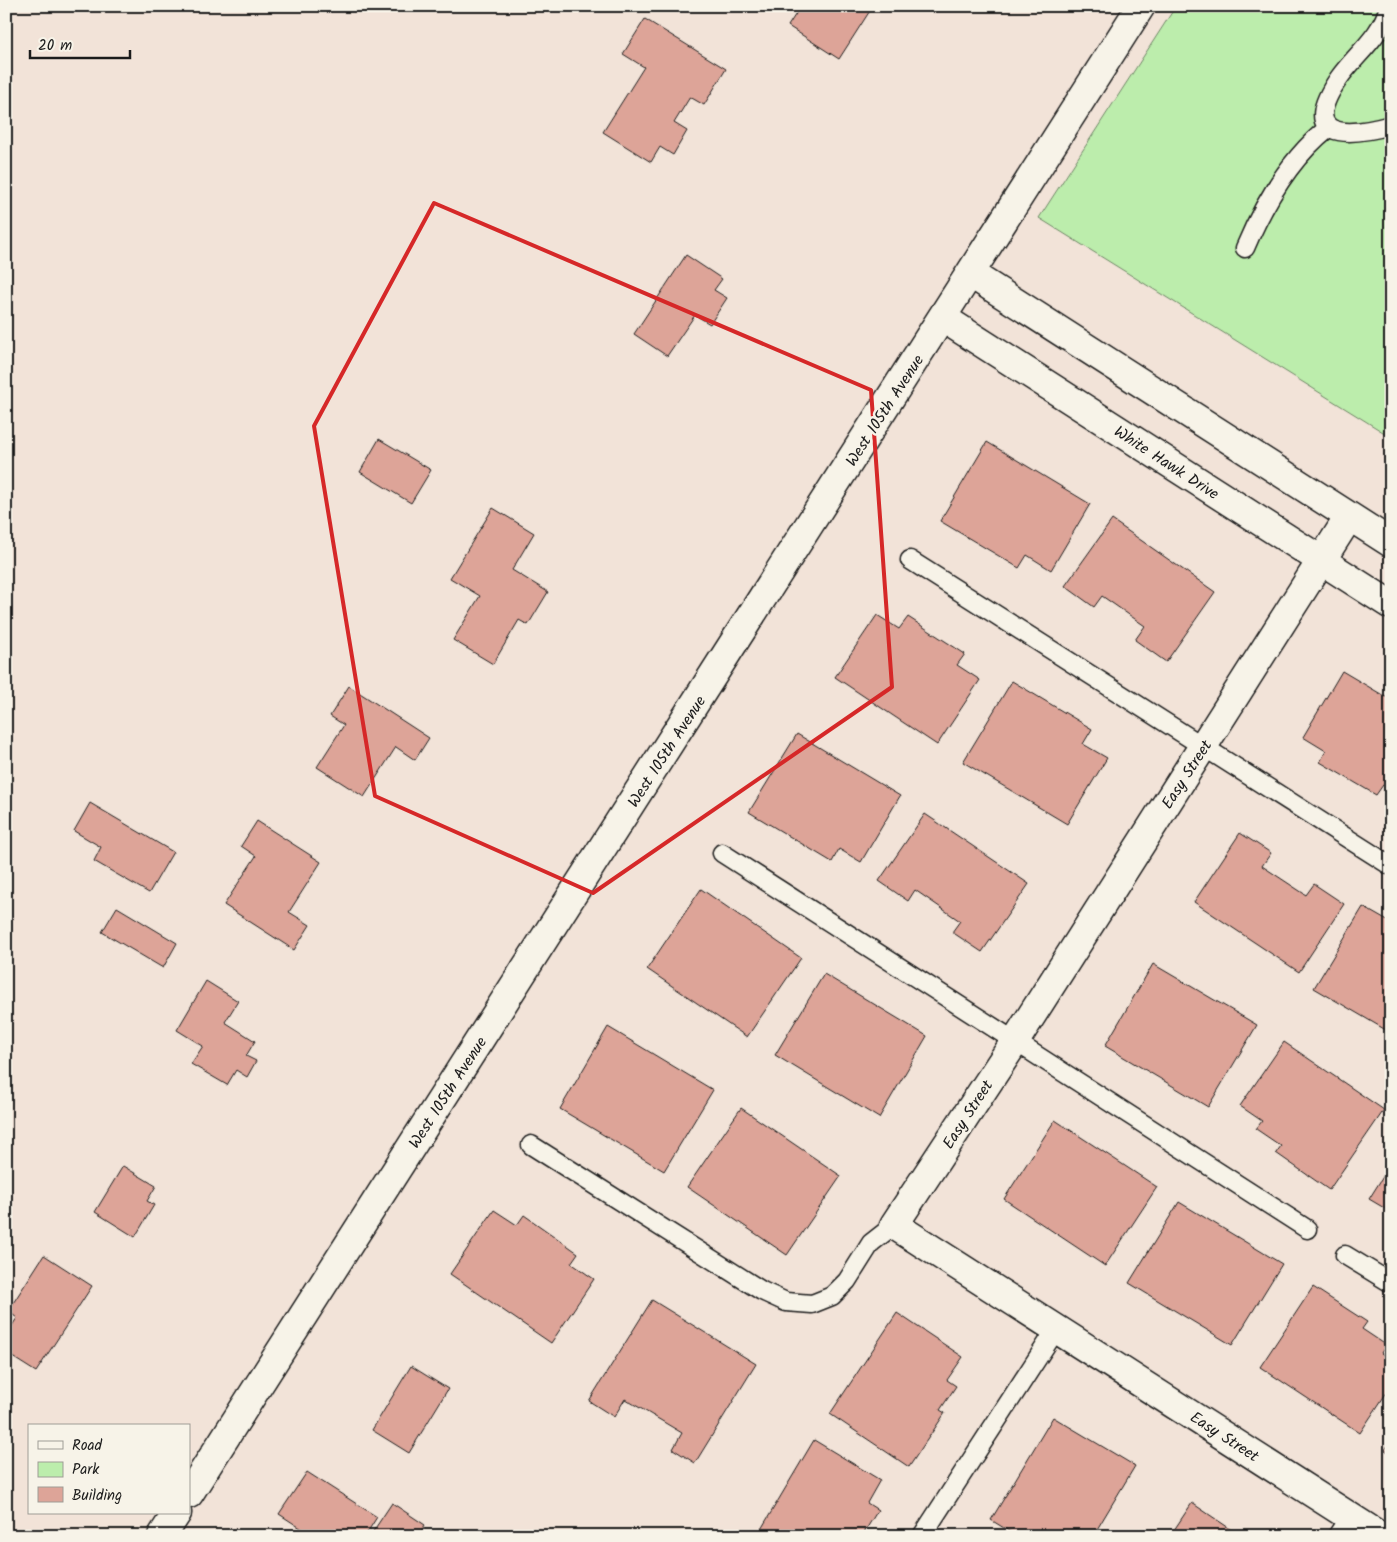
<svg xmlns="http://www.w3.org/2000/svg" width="1397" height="1542" font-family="Kalam,sans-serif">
  <rect width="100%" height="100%" fill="#f2e3d8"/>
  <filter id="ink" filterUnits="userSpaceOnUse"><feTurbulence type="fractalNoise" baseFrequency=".02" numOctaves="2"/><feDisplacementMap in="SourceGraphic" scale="10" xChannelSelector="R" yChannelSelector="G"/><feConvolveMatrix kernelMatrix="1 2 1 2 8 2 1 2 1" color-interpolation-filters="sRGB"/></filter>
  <g filter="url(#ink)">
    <path fill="#bcedac" stroke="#6c8464" d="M1176 6H1391V437L1039 218Z"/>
    <path fill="#dda498" stroke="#1c1c1c" d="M801 6H873L839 59 788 26Z
      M645 19 726 69 704 105 690 97 674 123 687 131 673 155 660 147 651 162 603 132 644 67 623 54Z
      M686 255 722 279 714 290 727 298 710 324 695 315 667 356 634 334Z
      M379 439 431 470 411 503 360 472Z
      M987 442 1090 504 1051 570 1027 555 1019 568 940 521Z
      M493 508 534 533 512 570 548 592 528 625 519 620 493 664 453 640 480 596 450 578Z
      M1112 520 1215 592 1166 662 1135 640 1145 626 1102 596 1094 607 1065 586Z
      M877 615 899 629 908 617 965 654 957 665 980 680 937 745 835 677Z
      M1342 671 1391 700V790L1383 785 1376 795 1320 762 1326 751 1303 737Z
      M1012 681 1092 729 1083 744 1107 758 1067 824 963 762Z
      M349 686 429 738 415 760 396 747 364 797 317 767 344 725 330 716Z
      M797 734 900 796 861 862 839 849 832 862 749 812Z
      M90 803 173 852 149 893 94 861 101 847 74 831Z
      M925 814 1029 884 982 952 952 932 960 921 915 890 908 901 879 881Z
      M257 821 321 862 289 912 310 925 294 950 224 905 256 856 241 846Z
      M1240 833 1271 853 1262 866 1306 895 1314 884 1344 904 1299 972 1194 902Z
      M701 889 801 958 747 1037 647 969Z
      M117 907 177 943 163 968 102 932Z
      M1363 907 1391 923V1033L1314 988Z
      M1153 964 1257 1025 1208 1107 1105 1046Z
      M824 974 927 1036 879 1118 775 1055Z
      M206 981 238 1001 225 1022 255 1041 246 1056 256 1061 247 1077 236 1070 227 1085 191 1064 203 1046 177 1030Z
      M608 1027 713 1090 664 1171 560 1109Z
      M1284 1042 1384 1110 1329 1190 1276 1153 1281 1146 1256 1129 1262 1121 1240 1106Z
      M741 1108 841 1176 787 1255 687 1187Z
      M1055 1120 1157 1187 1105 1266 1004 1199Z
      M1391 1164V1212L1369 1199Z
      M123 1166 156 1186 147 1201 154 1205 135 1237 95 1212Z
      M1179 1202 1282 1264 1232 1345 1129 1283Z
      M494 1210 517 1225 524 1215 578 1253 571 1263 594 1279 551 1343 450 1274Z
      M44 1255 92 1286 36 1372 6 1353V1335L17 1318 8 1311Z
      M1313 1287 1367 1322 1362 1329 1386 1345 1381 1353 1391 1360V1386L1360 1433 1260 1367Z
      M652 1300 756 1364 695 1463 673 1449 682 1433 625 1399 614 1417 589 1401Z
      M897 1313 963 1357 947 1380 956 1386 940 1410 945 1413 909 1467 830 1414Z
      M411 1366 448 1389 409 1453 372 1430Z
      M1053 1417 1135 1466 1093 1536H1017L991 1520Z
      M814 1440 880 1480 867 1503 878 1510 862 1536H757Z
      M1391 1440V1454L1385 1450Z
      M307 1472 377 1517 365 1536H313L279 1514Z
      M392 1503 425 1525 418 1536H370Z
      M1192 1503 1241 1536H1170Z"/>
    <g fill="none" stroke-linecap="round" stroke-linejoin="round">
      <defs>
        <path id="lane" d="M1389 6C1382 36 1356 54 1339 78 1298 138 1344 138 1391 125
          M1245 248C1264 203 1289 159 1328 128
          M910 560 1391 866
          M722 853 1307 1229
          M531 1145 762 1291 786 1302 812 1304 832 1296 847 1281 871 1243 894 1225
          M1345 1255 1391 1283
          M922 1536 1057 1328
          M1337 1536 1350 1516"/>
        <path id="street" d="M971 274 1391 543
          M943 318 1391 605
          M1349 517 1016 1040 894 1225 1380 1536"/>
        <path id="secondary" d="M189 1494 1141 6
          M162 1536 177 1513"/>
      </defs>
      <use href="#lane" stroke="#1c1c1c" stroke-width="21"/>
      <use href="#street" stroke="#1c1c1c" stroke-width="31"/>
      <use href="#secondary" stroke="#1c1c1c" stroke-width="31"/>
      <use href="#lane" stroke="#f7f3e8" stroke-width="18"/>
      <use href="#street" stroke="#f7f3e8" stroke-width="28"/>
      <use href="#secondary" stroke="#f7f3e8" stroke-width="28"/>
    </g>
  </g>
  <path fill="none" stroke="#d62828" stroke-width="4" stroke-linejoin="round" d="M434 203 871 390 892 687 593 893 375 796 314 426Z"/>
  <g text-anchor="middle" stroke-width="5" stroke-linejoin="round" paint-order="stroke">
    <g font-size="16" fill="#1c1c1c" stroke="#f7f3e8">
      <text transform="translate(884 410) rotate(-57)" y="6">West 105th Avenue</text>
      <text transform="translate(1167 462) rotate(33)" y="6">White Hawk Drive</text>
      <text transform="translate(666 751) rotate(-57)" y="6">West 105th Avenue</text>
      <text transform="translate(1186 774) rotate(-57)" y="6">Easy Street</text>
      <text transform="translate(447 1092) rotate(-57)" y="6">West 105th Avenue</text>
      <text transform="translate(967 1114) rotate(-57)" y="6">Easy Street</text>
      <text transform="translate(1225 1436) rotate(33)" y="6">Easy Street</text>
    </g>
  </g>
  <rect width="1397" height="1542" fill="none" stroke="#f7f3e8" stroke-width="25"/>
  <rect x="12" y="12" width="1372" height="1517" fill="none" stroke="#1c1c1c" stroke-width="2" filter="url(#ink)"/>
  <rect x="28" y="1424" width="162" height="90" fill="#f7f3e8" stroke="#9f9d96"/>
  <rect x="38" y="1441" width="25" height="8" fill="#f7f3e8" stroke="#9f9d96"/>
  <text x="72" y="1450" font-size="15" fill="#1c1c1c">Road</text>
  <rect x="38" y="1462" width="25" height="15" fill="#bcedac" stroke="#9f9d96"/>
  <text x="72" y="1474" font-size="15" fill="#1c1c1c">Park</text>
  <rect x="38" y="1487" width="25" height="15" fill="#dda498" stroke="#9f9d96"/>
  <text x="72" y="1500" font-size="15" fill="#1c1c1c">Building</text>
  <path d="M30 50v8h100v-8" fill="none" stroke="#1c1c1c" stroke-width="2.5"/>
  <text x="38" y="50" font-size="15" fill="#1c1c1c" stroke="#f7f3e8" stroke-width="4" paint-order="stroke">20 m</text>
</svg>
